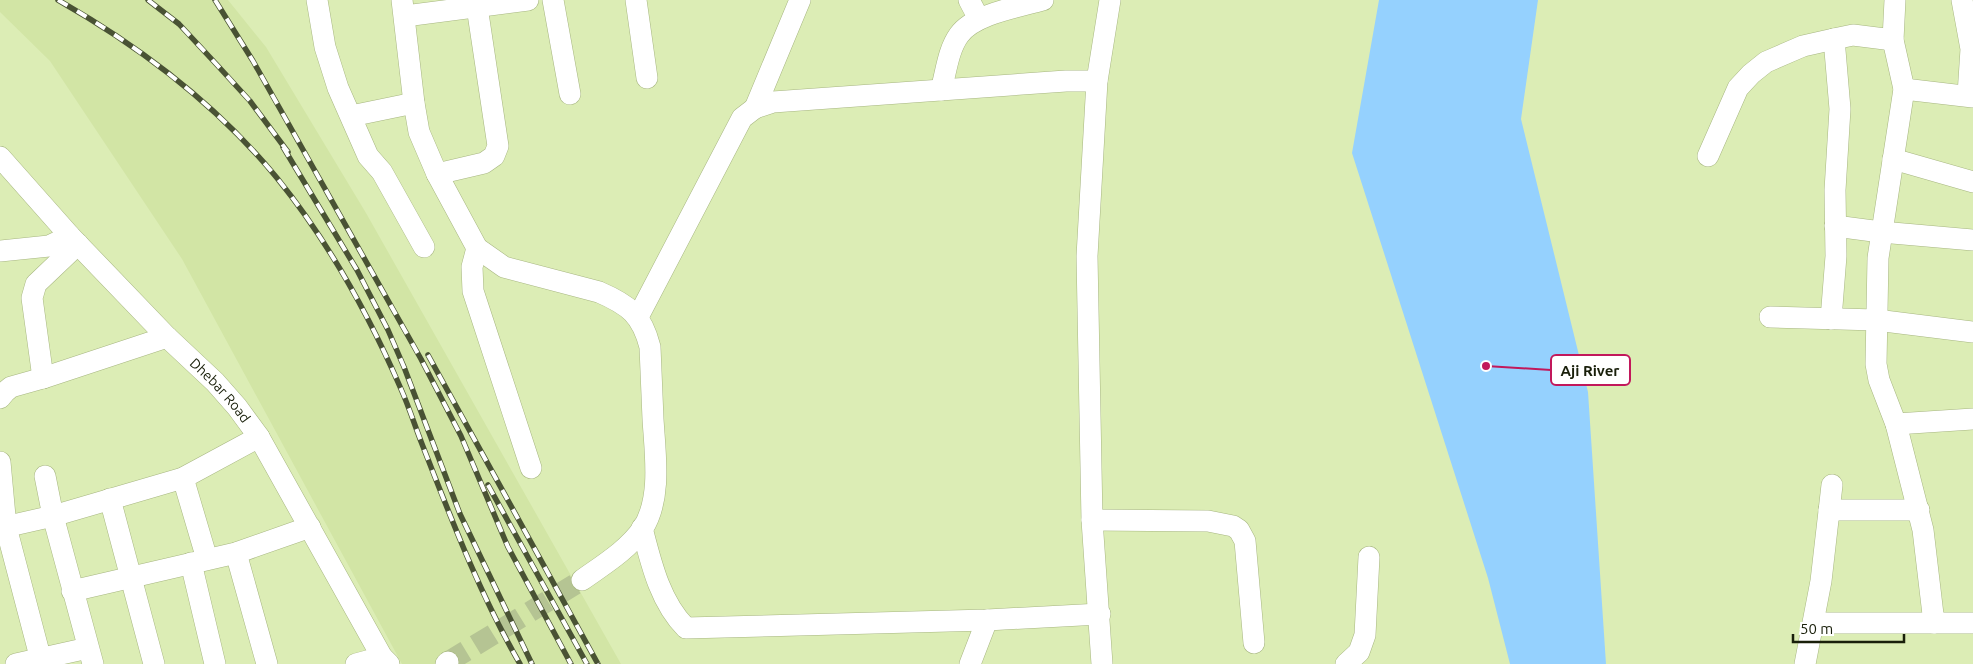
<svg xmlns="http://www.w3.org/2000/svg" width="1973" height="664" font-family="Ubuntu,sans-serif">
  <rect width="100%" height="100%" fill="#dcedb5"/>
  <path fill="#d2e5a5" d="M0 0H228L266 47 366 213 621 664H402L182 259 50 61 0 12Z"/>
  <path fill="#95d1fe" d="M1379 0H1538L1521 119 1588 392 1606 664H1510L1488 578 1352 153Z"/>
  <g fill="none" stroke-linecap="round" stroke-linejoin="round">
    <path stroke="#b5c493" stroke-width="21" stroke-dasharray="21 11" stroke-linecap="butt" d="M448 662 582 580"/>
    <defs>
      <g id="minor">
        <path d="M317 0 325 47 338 88 368 156 382 172 424 247"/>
        <path d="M402 0 414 103 419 132 437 174 477 248 504 267 599 292C629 305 642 315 650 347 651 371 652 395 653 419 655 453 662 498 643 528 628 550 603 565 582 580"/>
        <path d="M553 0 570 94"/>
        <path d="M636 0 647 78"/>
        <path d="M969 0 979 19"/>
        <path d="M1895 0 1893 40 1904 89 1878 258 1876 364 1879 380 1896 424 1923 530 1934 623"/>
        <path d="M1962 0 1971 49 1968 95"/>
        <path d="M405 16 528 0"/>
        <path d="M1904 89 1973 97"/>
        <path d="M941 90C946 73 948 50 959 35 974 14 1018 7 1043 0"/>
        <path d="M755 108 800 0"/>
        <path d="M351 116 414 103"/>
        <path d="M1708 156 1738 88 1751 74 1766 62 1803 46 1834 39 1853 35 1893 40"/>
        <path id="s1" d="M0 157 70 236 167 337 215 382 237 407 259 437 382 657 389 664"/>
        <path d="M1893 159 1973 182"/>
        <path d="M437 174 484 163 494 156 498 146 476 0"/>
        <path d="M1835 226 1881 232 1973 240"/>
        <path d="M477 248 472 267 473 291 531 468"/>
        <path d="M0 251 49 246 70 236"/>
        <path d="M638 317 742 118 755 108 773 102 1066 81H1097"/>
        <path d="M1770 317 1876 320 1973 332"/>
        <path d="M1831 319 1836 256 1835 190 1840 109 1834 39"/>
        <path d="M43 378 32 298 36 284 78 244"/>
        <path d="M0 398 5 392 11 387 43 378 167 337"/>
        <path d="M1896 424 1973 419"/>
        <path d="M0 462 6 527 42 664"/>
        <path d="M45 476 53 516 93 664"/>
        <path d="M183 478 207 559"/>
        <path d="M110 499 154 664"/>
        <path d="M1829 510H1919"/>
        <path d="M1092 520 1208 521 1233 526 1239 530 1245 541 1254 643"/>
        <path d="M0 528 53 516 183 478 259 437"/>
        <path d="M642 528C651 563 660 602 686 628L987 620 1100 614"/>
        <path d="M236 553 267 664"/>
        <path d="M191 563 215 664"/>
        <path d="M72 591 236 553 310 527"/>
        <path d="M1814 623H1973"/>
        <path d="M16 664 88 648"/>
        <path d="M356 664 382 657"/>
        <path d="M446 664 448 662"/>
        <path d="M970 664 987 620"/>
        <path d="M1102 664 1092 520 1087 256 1097 81 1110 0"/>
        <path d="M1346 664 1359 652 1365 635 1369 557"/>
        <path d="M1805 664 1821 581 1832 485"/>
      </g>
    </defs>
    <use href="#minor" stroke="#a7b681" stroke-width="22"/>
    <use href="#minor" stroke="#fff" stroke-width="21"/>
    <defs>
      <path id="rail" d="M58 0C139 46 218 106 277 178 328 241 369 315 401 389 409 407 415 426 422 444 451 518 480 595 520 664
        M148 0 179 24 218 66 250 101 288 152
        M215 0 253 61 421 359 461 436 508 547 571 664
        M283 147 357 270 388 330 404 367 460 514 532 664
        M428 355 598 664
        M488 485 587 664"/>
    </defs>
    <use href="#rail" stroke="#495234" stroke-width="5.5"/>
    <use href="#rail" stroke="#fff" stroke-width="4" stroke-dasharray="11" stroke-linecap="butt"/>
  </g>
  <g text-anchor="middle" stroke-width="4" stroke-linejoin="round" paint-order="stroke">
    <g font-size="14" fill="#191f0a" stroke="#fff">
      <text dy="5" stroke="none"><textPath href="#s1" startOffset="321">Dhebar Road</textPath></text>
    </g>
  </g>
  <path fill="none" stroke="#c2185b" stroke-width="2" d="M1486 366L1551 370"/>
  <circle fill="#c2185b" stroke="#fff" stroke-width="2" cx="1486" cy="366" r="5"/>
  <rect fill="#fff" stroke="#c2185b" stroke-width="2" x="1551" y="355" width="79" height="30" rx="5"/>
  <g font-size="15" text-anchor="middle" font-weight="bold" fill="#191f0a">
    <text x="1590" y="376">Aji River</text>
  </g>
  <path d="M1793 634v8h111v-8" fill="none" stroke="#191f0a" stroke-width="2.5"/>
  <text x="1800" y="634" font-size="15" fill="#191f0a" stroke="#ffffff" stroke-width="4" paint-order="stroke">50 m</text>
</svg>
